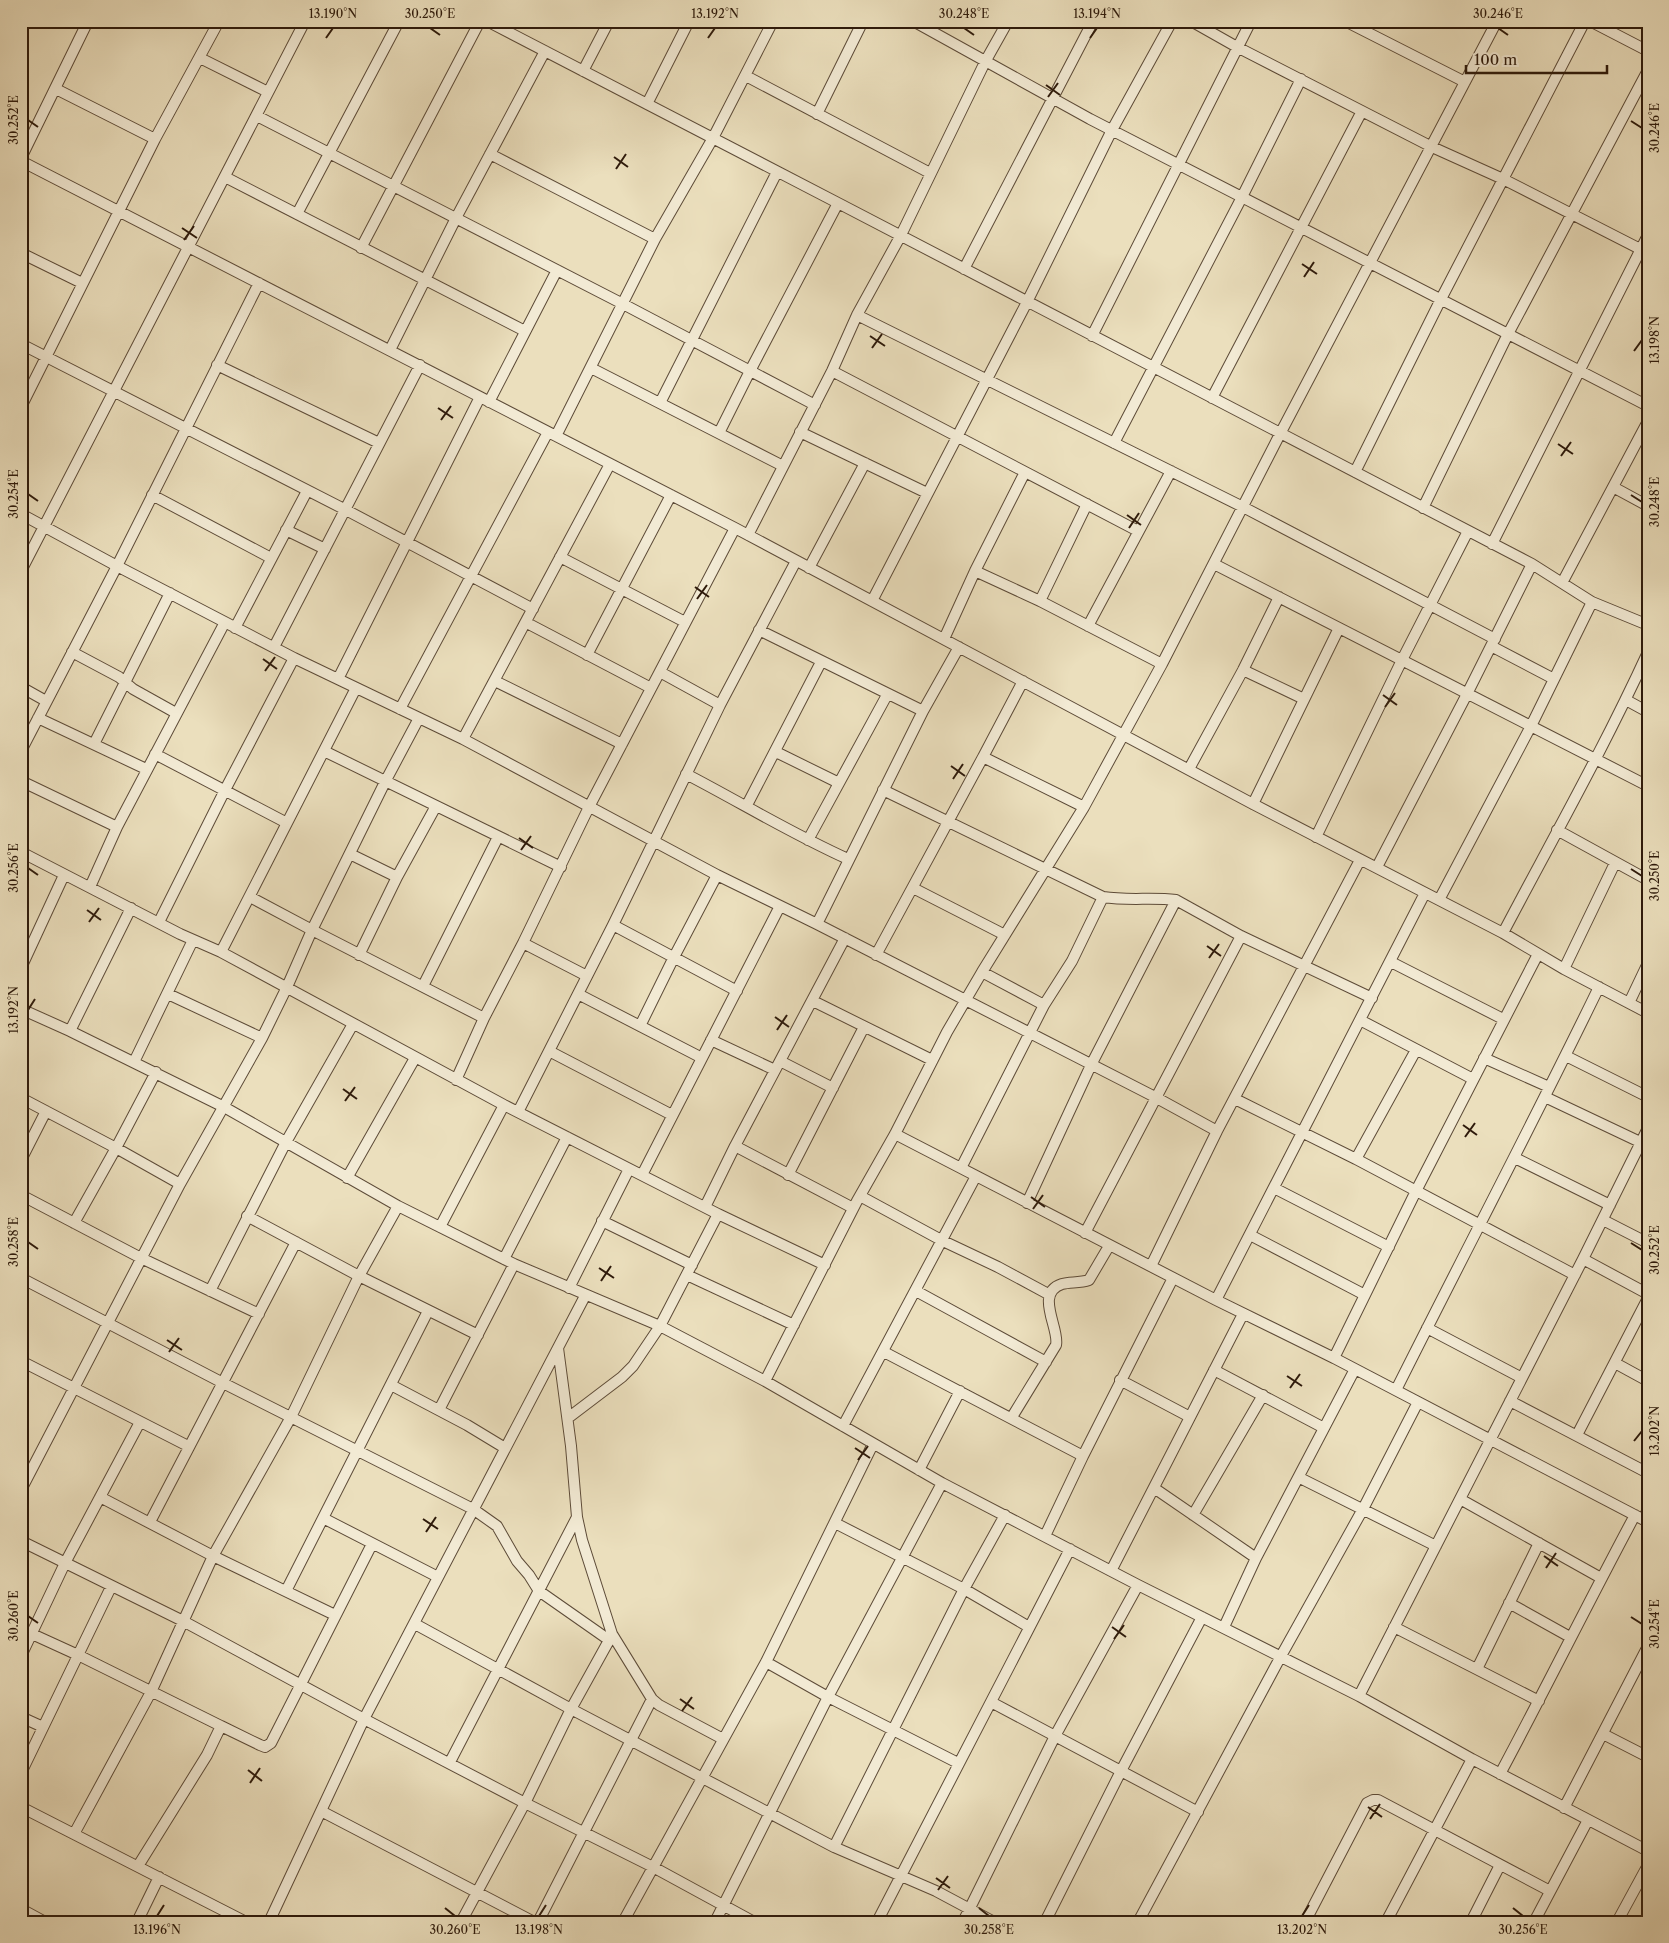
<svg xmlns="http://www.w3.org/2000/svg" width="1669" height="1943" font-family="'Libre Caslon Text',serif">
  <rect width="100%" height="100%" fill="#ebdfbd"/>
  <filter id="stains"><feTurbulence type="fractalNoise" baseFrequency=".004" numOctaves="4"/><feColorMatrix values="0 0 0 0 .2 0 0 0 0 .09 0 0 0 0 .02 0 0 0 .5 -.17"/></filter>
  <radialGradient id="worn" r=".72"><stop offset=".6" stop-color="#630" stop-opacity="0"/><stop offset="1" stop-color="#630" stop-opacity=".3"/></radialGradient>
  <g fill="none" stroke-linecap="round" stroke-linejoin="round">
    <defs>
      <path id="minor" d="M487 21 838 203 1532 564 1592 602 1648 625
        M913 21 1090 119 1648 406
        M1191 21 1237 47 1432 147 1503 179 1648 253
        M1345 21 1465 82
        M1590 21 1648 51
        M200 58 268 92
        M583 71 609 21
        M746 76 930 173
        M56 89 155 139
        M647 104 689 21
        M817 114 863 21
        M257 116 623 304 815 405
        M490 154 655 239
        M21 158 88 21
        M21 161 735 528 1253 804 1503 933 1564 969 1648 1013
        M225 177 525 331
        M297 214 399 21
        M361 248 480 21
        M21 253 82 283
        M964 269 1093 21
        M857 315 1243 507 1495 639
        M1092 336 1251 21
        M21 344 346 510 533 609
        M390 350 456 218 545 51
        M217 365 379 443
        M591 368 783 466
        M832 371 1138 531
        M1212 398 1362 111
        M489 402 557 270
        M660 403 777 172
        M21 407 155 139 219 21
        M800 432 927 493
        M719 433 750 371 838 203
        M556 436 655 239 713 138 773 21
        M1114 443 1242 197 1301 79
        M1355 472 1441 299 1585 21
        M1613 487 1648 506
        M152 495 271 558
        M1423 508 1508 334 1648 70
        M21 514 117 566 294 658 463 739 717 875 817 924 1155 1097 1217 1131
        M286 530 325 549
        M748 535 832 371 857 315 901 235 985 62 1008 21
        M1492 544 1648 235
        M560 557 685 622
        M1214 564 1648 786
        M809 568 865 463
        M21 571 305 21
        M975 571 1040 601 1162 664
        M1562 583 1648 421
        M872 601 1027 302 1112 130 1172 21
        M1040 601 1087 504
        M527 623 651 688
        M1088 626 1171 471
        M235 628 307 491
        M759 630 923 711
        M944 639 975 571 1025 472
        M1491 646 1554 679
        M274 647 420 365
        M72 652 119 677 133 689 176 713
        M587 655 671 495
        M1243 670 1304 699
        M660 672 720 705
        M338 679 480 397
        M495 681 622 744
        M21 687 46 701
        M1626 700 1648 712
        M400 709 548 432
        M38 718 146 769
        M463 739 610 464
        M94 744 170 593
        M21 751 117 566 259 283
        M324 751 561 867
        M776 752 839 783
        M155 754 287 823
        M983 757 1023 681
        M1189 769 1243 670 1279 597
        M686 774C740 802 792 834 848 859
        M21 781 117 827
        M883 790 1103 897C1128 901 1152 897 1176 900L1241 936 1372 998
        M1253 804 1339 628
        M747 805 821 662
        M1557 830 1648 880
        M1316 837 1402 660 1468 531
        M808 840 887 695
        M21 852 180 934 221 952 504 1105 718 1214 825 1265
        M350 854 397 877
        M1377 867 1467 694 1532 564
        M90 887 117 827 225 622
        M913 888 1005 935
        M250 897 312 930 484 1018
        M1439 900 1531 726 1592 602
        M159 922 225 790 294 658
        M817 924 923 711 959 647
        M613 925 737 991
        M1503 933C1552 840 1604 748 1648 652
        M523 943 587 976
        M221 952 356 688
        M359 955 397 877 436 806
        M876 955 983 757 1084 807
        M1391 962 1503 1019
        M21 968 64 875
        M1564 969 1615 863
        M982 972 1044 1005
        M423 986 498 837
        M168 994 262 1038
        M578 994 702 1058
        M813 1001 932 1060
        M1629 1003 1648 963
        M21 1009 70 1031 224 1107 398 1206 514 1264 660 1326 765 1381 942 1483 1138 1585 1359 1696 1472 1759 1648 1851
        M1360 1020 1473 1079
        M640 1026 674 957 717 875
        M70 1031 131 908
        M711 1040 775 1070
        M549 1051 672 1115
        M1566 1056 1648 1097
        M1484 1058 1549 1087
        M780 1061 833 1088
        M134 1062 193 940
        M456 1080 484 1018 523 943 589 807 735 528
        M1545 1097 1640 1142
        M21 1098 116 1148 180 1184
        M1235 1099 1356 1159 1575 1275
        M518 1112 613 925 720 705 796 561
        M895 1134 1216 1300 1334 1358 1648 1522
        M735 1146 853 1208
        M1515 1158 1610 1205
        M1356 1159 1416 1050
        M21 1160 46 1111
        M961 1168 1044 1005 1072 961 1103 897
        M642 1175 780 906
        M788 1175 864 1027
        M347 1178 415 1058
        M1274 1188 1389 1247
        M21 1195 141 1258 259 1314
        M860 1196 943 1241 998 1267 1050 1295
        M1027 1203 1091 1065 1176 900
        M705 1207 735 1146 845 938
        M247 1216 359 1276 478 1335
        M1603 1220 1648 1243
        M602 1221 692 1265
        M74 1223 116 1148 156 1072
        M440 1227 504 1105
        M1085 1233 1241 936
        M1250 1235 1365 1295
        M504 1259 567 1137
        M1583 1259 1648 1294
        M1151 1266 1217 1131 1360 860
        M687 1275 794 1325
        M21 1278 223 1383 473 1509 497 1526 517 1561 529 1575 539 1591 609 1640
        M569 1288 629 1169
        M210 1291 286 1142 353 1024
        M916 1291 1046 1362
        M1216 1300 1425 893
        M1427 1328 1522 1378
        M558 1348 571 1446 577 1517 582 1540 612 1634 652 1699 659 1705 723 1739
        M884 1352 1083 1456
        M1334 1358 1416 1191 1538 954
        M21 1361 188 1446
        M1615 1363 1648 1381
        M1214 1370 1324 1428
        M1120 1380 1190 1417
        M765 1381 857 1201 895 1134 947 1032 982 972 1084 807 1162 664 1280 434 1497 21
        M391 1385 467 1425 505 1448
        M1396 1390C1463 1256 1533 1123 1599 987
        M1510 1401 1648 1473
        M439 1410 514 1264
        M1012 1417 1056 1345C1060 1329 1034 1293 1062 1284 1070 1282 1080 1283 1089 1280L1109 1246
        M568 1418 622 1377 633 1366 660 1326 718 1214
        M843 1426 976 1176
        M1577 1435 1648 1298
        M919 1470 960 1391
        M1300 1478 1436 1546
        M1154 1488 1256 1558
        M21 1490 180 1184 262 1038 287 987 312 930 385 782 419 718
        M100 1497 213 1556 335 1615
        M1460 1499 1601 1578
        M1193 1515 1263 1395
        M323 1518 438 1577
        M1643 1519 1648 1510
        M150 1522 296 1242
        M835 1523 964 1589 1029 1627
        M1045 1536 1083 1456 1173 1278
        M21 1541 183 1621 364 1719 525 1803 653 1867 754 1922
        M1111 1571 1243 1314
        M286 1591 428 1311
        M1509 1603 1570 1637
        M415 1624 571 1709 834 1847 936 1891 994 1922
        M1224 1627 1256 1558 1355 1369
        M1394 1627 1539 1701
        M32 1634 78 1655 221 1726 207 1755 138 1866
        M21 1656 65 1563 140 1422
        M766 1662 828 1697 958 1763
        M1477 1669 1539 1543
        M1359 1696 1583 1259 1648 1128
        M991 1702 1198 1812
        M21 1717 43 1727
        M221 1726 260 1745 265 1747 271 1743 372 1544
        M1603 1734 1648 1757
        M450 1762 577 1517
        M21 1773 111 1587
        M1500 1774C1546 1688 1589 1601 1635 1515
        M21 1807 246 1922
        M1564 1808 1648 1646
        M321 1811 534 1922
        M74 1834 151 1692 213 1556 291 1417 359 1276 398 1206
        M834 1847 964 1589 1005 1515
        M21 1909 45 1922
        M137 1922 159 1877
        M269 1922 364 1719 585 1296
        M461 1922 525 1803 571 1709 612 1635
        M538 1922 652 1699
        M623 1922 766 1662 873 1444
        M715 1922 828 1697 942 1483
        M877 1922 1070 1549
        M963 1922 1055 1736 1138 1585
        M1045 1922 1121 1771 1202 1617
        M1138 1922 1281 1656 1363 1509 1418 1402
        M1305 1922 1367 1803 1373 1800H1378L1550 1891
        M1386 1922 1472 1759
        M1471 1922 1500 1865
        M1534 1922 1588 1820
        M1617 1922 1648 1865"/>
    </defs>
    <use href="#minor" stroke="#5d4b38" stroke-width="12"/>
    <use href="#minor" stroke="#f2ead4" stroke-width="10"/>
  </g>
  <path fill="none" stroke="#2e1a0b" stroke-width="2" d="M430 28 440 35M964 28 974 35M1498 28 1508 35M326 38 333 28M708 38 715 28M1090 38 1097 28M1046 85 1060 95M1048 97 1058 83M28 120 38 127M1631 121 1642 128M614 157 628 167M616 169 626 154M182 228 197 238M184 240 194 226M1302 264 1317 274M1304 277 1314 262M870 336 885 346M872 348 882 334M1634 351 1642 340M438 408 453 418M441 420 451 406M1558 444 1573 454M1561 456 1571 442M28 494 38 501M1631 495 1642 502M1127 515 1141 525M1129 528 1139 513M695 587 709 597M697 599 707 585M263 659 277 669M265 671 275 657M1383 695 1397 705M1385 707 1395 693M951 766 965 776M953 779 963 764M519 838 533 848M521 850 531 836M28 868 38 875M1631 869 1642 876M87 910 101 920M89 922 99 908M1207 946 1221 956M1209 958 1219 944M28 1010 35 999M775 1017 789 1027M777 1030 787 1015M343 1089 357 1099M345 1101 355 1087M1463 1125 1477 1135M1465 1137 1475 1123M1031 1197 1045 1207M1033 1209 1043 1195M28 1242 38 1249M1631 1243 1642 1250M599 1268 614 1278M601 1281 611 1266M167 1340 182 1350M169 1352 179 1338M1287 1376 1302 1386M1290 1388 1300 1374M1634 1441 1642 1431M855 1448 870 1458M858 1460 868 1446M423 1519 438 1529M426 1532 436 1517M1544 1556 1558 1566M1546 1568 1556 1553M28 1616 38 1623M1631 1617 1642 1624M1112 1627 1126 1637M1114 1639 1124 1625M680 1699 694 1709M682 1711 692 1697M248 1770 262 1781M250 1783 260 1768M1368 1807 1382 1817M1370 1819 1380 1804M936 1878 950 1888M938 1890 948 1876M445 1908 455 1916M979 1908 989 1916M1513 1908 1523 1916M157 1916 164 1905M539 1916 546 1905M1302 1916 1309 1905"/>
  <rect width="1669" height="1943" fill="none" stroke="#ebdfbd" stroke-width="55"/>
  <path d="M1466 65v8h141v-8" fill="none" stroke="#2e1a0b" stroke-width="2.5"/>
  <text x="1474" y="65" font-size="15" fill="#2e1a0b" stroke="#f2ead4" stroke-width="4" paint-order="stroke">100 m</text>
  <rect x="28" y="28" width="1614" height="1888" fill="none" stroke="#2e1a0b" stroke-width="2"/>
  <g font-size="12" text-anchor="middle" fill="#2e1a0b">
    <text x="333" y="18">13.190°N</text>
    <text x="430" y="18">30.250°E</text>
    <text x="715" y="18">13.192°N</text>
    <text x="964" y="18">30.248°E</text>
    <text x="1097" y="18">13.194°N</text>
    <text x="1498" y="18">30.246°E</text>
    <text transform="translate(14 120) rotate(-90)" y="4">30.252°E</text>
    <text transform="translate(1655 128) rotate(-90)" y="4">30.246°E</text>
    <text transform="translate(1655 340) rotate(-90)" y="4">13.198°N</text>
    <text transform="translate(14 494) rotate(-90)" y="4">30.254°E</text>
    <text transform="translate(1655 502) rotate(-90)" y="4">30.248°E</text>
    <text transform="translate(14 868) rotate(-90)" y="4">30.256°E</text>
    <text transform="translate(1655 876) rotate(-90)" y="4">30.250°E</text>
    <text transform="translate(14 1010) rotate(-90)" y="4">13.192°N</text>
    <text transform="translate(14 1242) rotate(-90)" y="4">30.258°E</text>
    <text transform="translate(1655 1250) rotate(-90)" y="4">30.252°E</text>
    <text transform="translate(1655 1431) rotate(-90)" y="4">13.202°N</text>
    <text transform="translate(14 1616) rotate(-90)" y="4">30.260°E</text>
    <text transform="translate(1655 1624) rotate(-90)" y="4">30.254°E</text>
    <text x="157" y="1934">13.196°N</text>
    <text x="455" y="1934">30.260°E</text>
    <text x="539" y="1934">13.198°N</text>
    <text x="989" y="1934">30.258°E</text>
    <text x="1302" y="1934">13.202°N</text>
    <text x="1523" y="1934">30.256°E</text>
  </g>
  <rect width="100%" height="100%" filter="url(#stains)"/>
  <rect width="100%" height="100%" fill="url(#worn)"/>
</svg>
